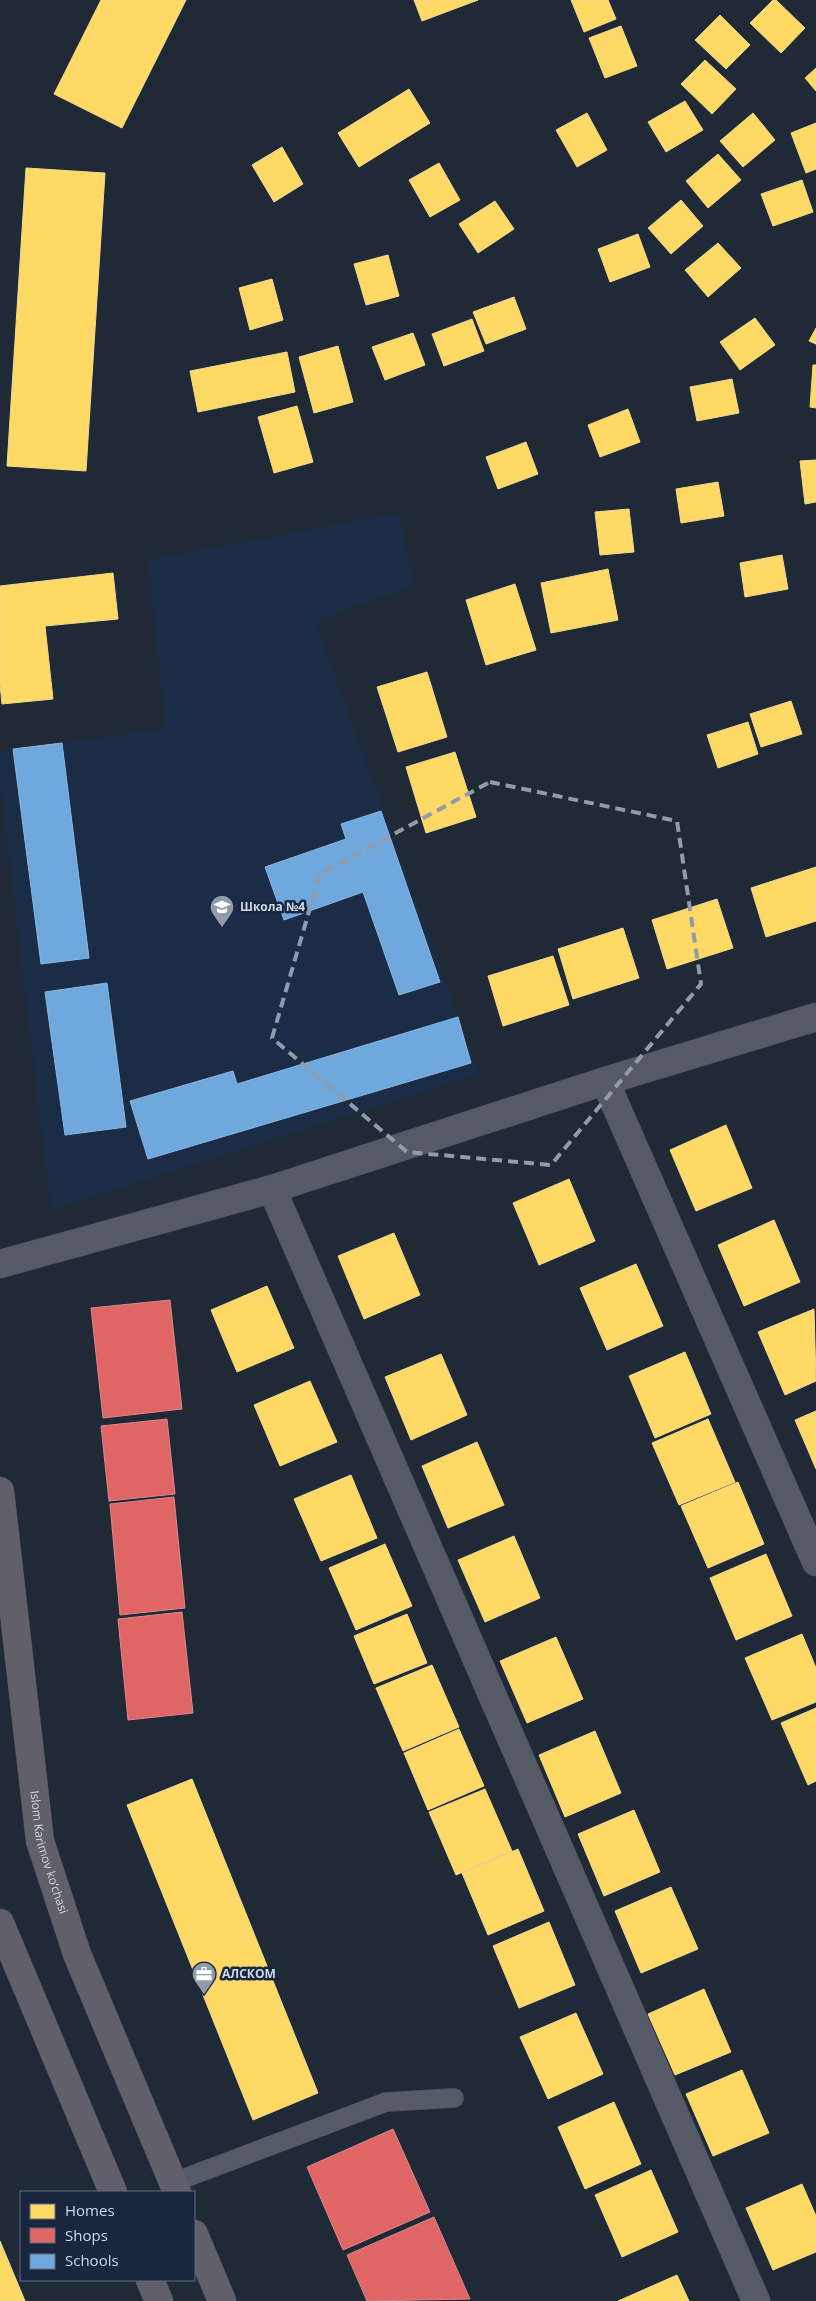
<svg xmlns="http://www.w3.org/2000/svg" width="816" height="2301" font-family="'Open Sans',sans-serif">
  <rect width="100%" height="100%" fill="#202936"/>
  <path fill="#1b2c46" d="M399 513 413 586 315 621 479 1074 51 1210 0 783V752L165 728 148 560Z"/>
  <path fill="#ffd966" stroke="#f0d98d" d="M101 0H186L122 128 54 94Z
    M414 0H478L422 21Z
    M571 0H608L616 19 584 32Z
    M773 0H776L805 28 781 53 750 23Z
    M720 15 750 45 726 69 695 40Z
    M621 26 637 66 605 78 589 38Z
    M705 60 736 89 712 114 681 84Z
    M816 68V91L805 78Z
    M409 89 430 123 359 167 338 133Z
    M685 101 703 130 666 152 648 122Z
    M587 113 607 150 577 167 556 130Z
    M753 113 775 140 743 167 720 141Z
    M816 123V169L806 173 791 133Z
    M282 147 303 184 274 202 252 165Z
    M718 154 741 180 708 208 686 181Z
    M439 163 460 200 430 217 409 180Z
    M26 168 105 173 86 471 7 466Z
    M802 180 813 212 773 226 761 194Z
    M681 200 703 226 671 254 648 228Z
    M495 201 514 229 478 253 459 224Z
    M638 234 650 267 610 282 598 249Z
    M718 243 741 268 708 297 685 270Z
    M388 255 399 296 366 305 354 264Z
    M272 279 283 320 250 330 239 288Z
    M514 297 526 329 486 344 473 312Z
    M755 318 775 345 740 370 720 342Z
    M472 319 484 351 444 366 432 334Z
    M816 328V344L809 341Z
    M413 333 425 365 385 380 372 347Z
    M338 346 353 402 314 413 299 357Z
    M287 352 295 392 198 412 190 371Z
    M813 365H816V408L810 407Z
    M732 379 739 413 697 421 690 387Z
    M297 406 313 462 274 473 258 417Z
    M628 409 640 442 600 457 588 425Z
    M526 442 538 474 498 489 486 457Z
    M816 460V502L805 504 800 461Z
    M718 482 724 516 681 523 676 489Z
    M629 509 634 552 600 555 595 512Z
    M782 555 788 589 745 597 740 563Z
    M608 569 618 620 551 633 541 583Z
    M113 573 118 619 45 626 53 699 2 704 0 684V586Z
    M515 584 536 650 486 665 466 600Z
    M427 672 447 737 398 752 377 687Z
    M791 701 802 734 761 747 750 714Z
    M748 722 758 754 718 768 707 735Z
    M455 752 476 817 426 833 406 767Z
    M816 867V921L766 937 751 888Z
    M717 899 733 948 667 969 652 920Z
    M623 928 639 978 573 999 558 949Z
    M553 956 569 1005 503 1026 488 976Z
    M726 1125 752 1188 696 1211 670 1150Z
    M569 1179 595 1241 539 1265 513 1203Z
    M774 1220 800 1282 744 1306 718 1245Z
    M394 1233 420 1295 364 1319 338 1256Z
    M636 1264 663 1326 607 1350 580 1288Z
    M267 1286 294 1348 237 1372 211 1310Z
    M814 1309 816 1381 785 1395 758 1332Z
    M685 1352 711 1414 655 1438 629 1376Z
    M441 1354 467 1415 411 1440 385 1377Z
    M310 1381 337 1442 280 1466 254 1405Z
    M816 1411V1469L795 1420Z
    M708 1419 735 1482 679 1505 652 1443Z
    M477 1442 504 1505 448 1528 422 1466Z
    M351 1475 377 1538 321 1561 294 1499Z
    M738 1482 764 1544 708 1568 681 1506Z
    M514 1536 540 1598 485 1622 458 1560Z
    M385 1544 412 1606 356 1630 329 1568Z
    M766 1554 792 1616 736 1640 710 1578Z
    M407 1614 427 1663 374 1684 354 1636Z
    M802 1634 816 1668V1702L772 1720 745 1658Z
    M556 1637 583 1699 527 1723 500 1661Z
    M432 1665 459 1727 403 1751 376 1688Z
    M816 1708V1781L808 1785 781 1723Z
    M459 1729 484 1786 428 1810 404 1753Z
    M595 1731 621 1793 565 1817 539 1755Z
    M192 1779 318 2093 253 2120 127 1805Z
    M485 1789 512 1851 456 1875 429 1812Z
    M634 1810 660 1872 604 1896 578 1834Z
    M518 1849 544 1911 488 1935 462 1873Z
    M671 1887 698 1949 641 1973 615 1911Z
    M549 1922 575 1985 519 2008 493 1946Z
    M704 1989 731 2052 675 2075 648 2014Z
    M576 2013 603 2074 548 2099 520 2037Z
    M742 2070 769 2133 713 2156 686 2094Z
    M614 2102 641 2164 585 2189 558 2127Z
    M651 2170 678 2232 622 2257 595 2195Z
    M802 2184 816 2216V2252L773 2270 746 2208Z
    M0 2241 25 2301H0Z
    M677 2275 689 2301H618Z"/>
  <path fill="#e06666" stroke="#db888d" d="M170 1300 182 1409 103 1418 91 1308Z
    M167 1419 175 1494 109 1501 101 1426Z
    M174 1497 185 1608 120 1615 110 1504Z
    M182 1612 193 1713 128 1720 118 1619Z
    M393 2129 430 2212 343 2250 307 2167Z
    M434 2217 470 2299 367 2301 347 2255Z"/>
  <path fill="#6fa8dc" stroke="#8cb6e0" d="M62 743 89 958 41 964 13 749Z
    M381 811 440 982 399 995 363 892 284 920 265 867 346 839 341 824Z
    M107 983 126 1127 65 1135 45 992Z
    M458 1017 471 1063 148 1159 130 1101 233 1071 237 1084Z"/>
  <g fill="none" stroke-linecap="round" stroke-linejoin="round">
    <defs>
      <path id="lane" d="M172 2183 386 2102 454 2098"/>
      <path id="street" d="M605 1081 816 1562
        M272 1189 756 2301
        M0 1264 272 1189 605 1081 816 1017"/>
      <g id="primary">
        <path id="s1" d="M0 1491 40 1841 77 1954 177 2192"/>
        <path d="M0 1923 113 2192"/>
        <path d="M194 2234 222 2301"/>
        <path d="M150 2280 159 2301"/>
      </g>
    </defs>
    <use href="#lane" stroke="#3e4551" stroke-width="20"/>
    <use href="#street" stroke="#3e4551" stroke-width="29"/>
    <use href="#primary" stroke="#3e4551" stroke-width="29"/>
    <use href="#lane" stroke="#555b66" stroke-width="19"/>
    <use href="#street" stroke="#555b66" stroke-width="28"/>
    <use href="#primary" stroke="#615f69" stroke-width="28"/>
  </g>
  <path fill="none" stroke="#919baa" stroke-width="4" stroke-dasharray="10 6" stroke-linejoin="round" d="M490 782 677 821 701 984 551 1165 407 1152 272 1038 320 874Z"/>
  <defs>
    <symbol id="school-pin" viewBox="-11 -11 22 30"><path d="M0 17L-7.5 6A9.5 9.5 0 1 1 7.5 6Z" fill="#919baa" stroke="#18273e"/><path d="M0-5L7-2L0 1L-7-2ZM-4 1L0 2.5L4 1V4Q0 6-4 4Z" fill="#fff"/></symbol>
    <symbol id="office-pin" viewBox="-11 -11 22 30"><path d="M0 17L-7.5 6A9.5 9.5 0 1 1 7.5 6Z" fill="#919baa" stroke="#18273e"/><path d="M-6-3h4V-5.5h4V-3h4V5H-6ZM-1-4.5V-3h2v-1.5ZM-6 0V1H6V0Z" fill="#fff"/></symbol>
  </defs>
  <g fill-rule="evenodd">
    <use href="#school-pin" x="208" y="893" width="28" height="38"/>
    <use href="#office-pin" x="190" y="1960" width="28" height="38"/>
  </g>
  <g text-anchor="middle" stroke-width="5" stroke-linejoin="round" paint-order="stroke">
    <g font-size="12" font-weight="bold" fill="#ced8e8" stroke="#18273e" text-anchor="start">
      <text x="240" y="911">Школа №4</text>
      <text x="222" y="1978">АЛСКОМ</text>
    </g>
    <g font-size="12" fill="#ced8e8" stroke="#18273e">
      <text dy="4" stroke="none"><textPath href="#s1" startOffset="365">Islom Karimov ko‘chasi</textPath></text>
    </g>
  </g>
  <rect x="20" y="2191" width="175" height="90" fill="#18273e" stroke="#616e82"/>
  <rect x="30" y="2204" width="25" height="15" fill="#ffd966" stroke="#616e82"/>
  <text x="65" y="2216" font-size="15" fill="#ced8e8">Homes</text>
  <rect x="30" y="2228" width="25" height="15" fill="#e06666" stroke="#616e82"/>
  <text x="65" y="2241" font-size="15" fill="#ced8e8">Shops</text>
  <rect x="30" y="2254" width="25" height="15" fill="#6fa8dc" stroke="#616e82"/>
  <text x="65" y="2266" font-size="15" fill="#ced8e8">Schools</text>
</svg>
